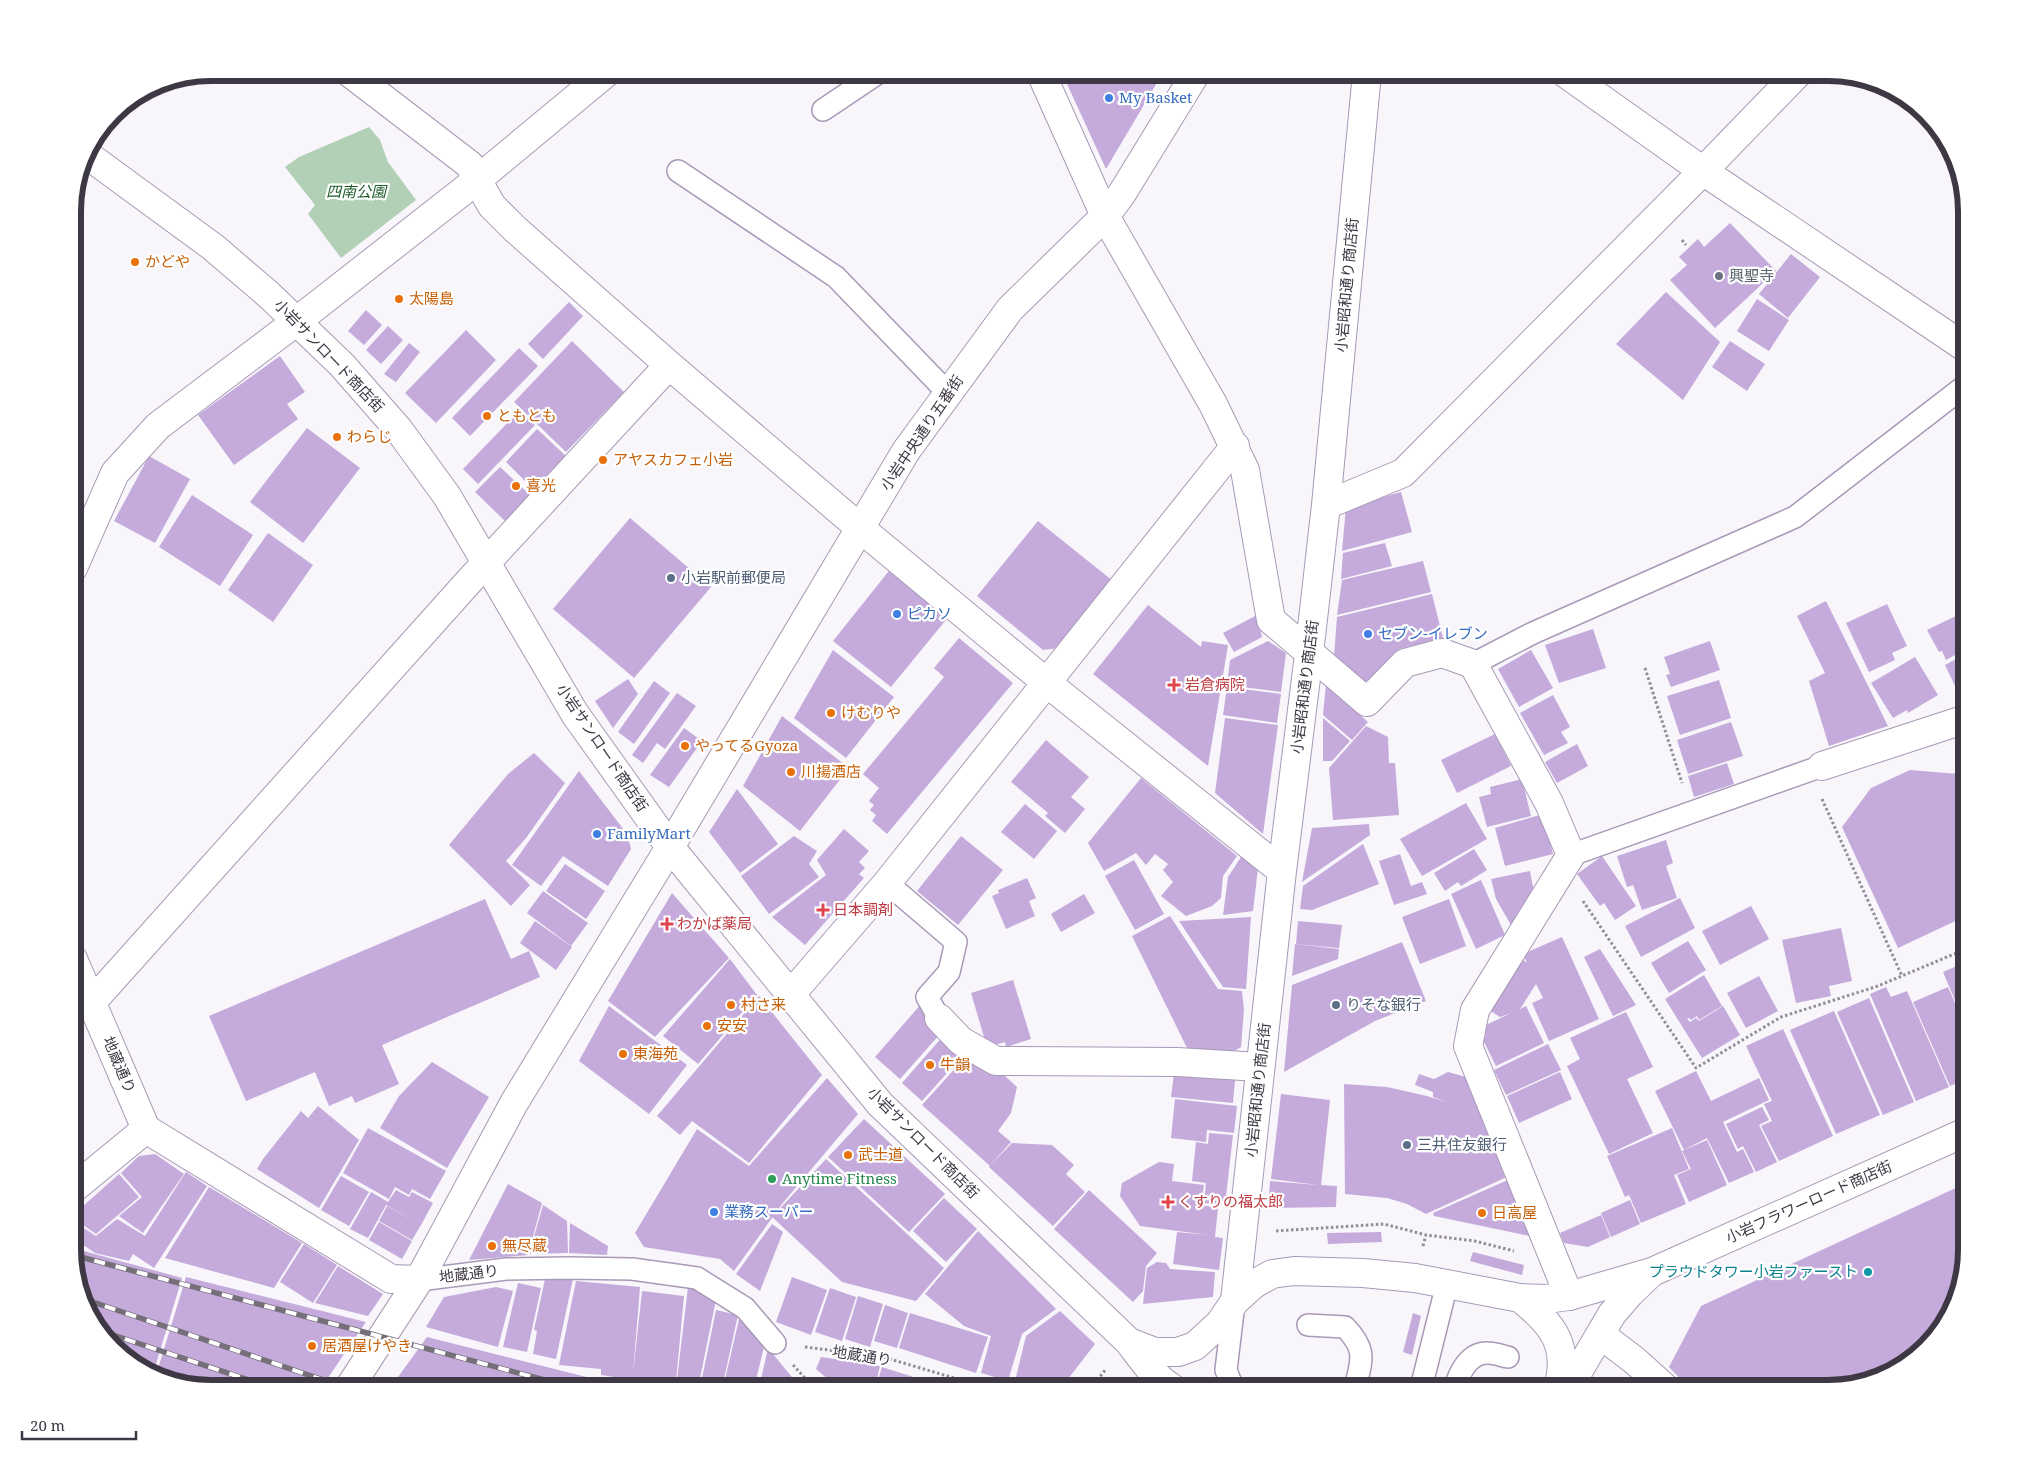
<svg xmlns="http://www.w3.org/2000/svg" width="2039" height="1461" font-family="'Noto Serif','Noto Sans JP',serif">
  <rect width="100%" height="100%" fill="#f8f5fb"/>
  <path fill="#b2d0b5" d="M369 127 380 140 388 162 416 200 341 258 308 214 315 205 285 167 299 157Z"/>
  <path fill="#c4abdb" d="M1062 73H1156L1161 76 1106 169Z
    M1730 223 1776 271 1715 328 1670 280 1687 265 1679 257 1698 239 1704 247Z
    M1791 254 1820 277 1788 318 1759 294Z
    M1666 292 1720 342 1683 400 1616 344Z
    M1757 299 1789 320 1769 351 1737 331Z
    M569 302 583 316 543 359 528 344Z
    M366 310 382 325 364 345 348 331Z
    M388 326 403 340 381 364 366 350Z
    M466 330 496 360 436 423 405 393Z
    M572 341 624 392 566 452 514 402Z
    M1730 341 1765 364 1747 391 1712 367Z
    M409 343 420 352 396 382 384 374Z
    M519 348 538 366 470 436 452 418Z
    M280 356 305 392 287 404 298 419 234 465 198 415Z
    M520 410 535 425 478 484 463 469Z
    M307 428 360 468 303 543 250 502Z
    M537 429 566 456 534 490 506 462Z
    M149 456 190 479 155 543 114 521Z
    M500 467 530 495 505 521 475 492Z
    M1401 492 1412 532 1342 551 1346 507Z
    M192 495 253 535 220 586 159 547Z
    M630 518 711 587 634 678 553 609Z
    M1038 521 1113 581 1059 648 1043 650 977 596Z
    M268 533 313 565 273 622 228 590Z
    M1385 543 1392 566 1341 579 1343 553Z
    M1423 561 1431 592 1337 615 1342 580Z
    M892 567 950 615 891 687 833 641Z
    M1432 594 1443 638 1399 649 1372 680 1361 682 1334 656 1337 617Z
    M1826 601 1888 726 1829 746 1809 681 1825 673 1797 616Z
    M1887 604 1907 646 1892 653 1895 660 1869 672 1846 623Z
    M1148 605 1201 647 1202 641 1228 645 1208 766 1093 674Z
    M1966 611V649L1946 660 1942 651 1939 652 1927 630Z
    M1257 615 1262 637 1234 652 1223 633Z
    M1593 629 1606 668 1559 683 1545 645Z
    M959 638 1013 683 887 834 872 821 876 815 870 810 874 805 869 801 879 788 863 774 944 677 934 668Z
    M1268 641 1286 653 1281 692 1227 685 1230 660Z
    M1710 641 1720 670 1671 687 1666 675 1670 674 1664 657Z
    M833 650 894 697 846 758 794 718Z
    M1531 650 1553 688 1519 707 1498 669Z
    M1966 654V684L1965 681 1955 686 1945 665Z
    M1915 657 1938 695 1908 713 1907 710 1893 718 1871 683Z
    M628 679 638 694 613 728 595 701Z
    M1719 680 1731 718 1680 735 1667 696Z
    M654 681 670 693 634 744 618 732Z
    M1326 684 1368 722 1352 740 1323 715Z
    M1227 687 1281 694 1277 723 1223 715Z
    M677 693 696 706 665 749 657 743 643 763 632 755Z
    M1553 695 1570 727 1561 732 1568 743 1544 755 1520 713Z
    M782 716 849 768 800 831 743 786Z
    M1225 718 1278 725 1263 834 1215 793Z
    M1323 718 1350 741 1332 761H1323Z
    M1731 722 1743 756 1688 774 1677 740Z
    M1366 726 1388 737 1389 763H1395L1399 815 1333 820 1329 768Z
    M684 728 702 741 669 787 650 775Z
    M1495 734 1511 766 1457 793 1441 760Z
    M1046 740 1089 777 1071 797 1085 809 1065 833 1045 816 1048 813 1011 782Z
    M1577 744 1588 766 1557 783 1545 762Z
    M534 753 565 783 526 838 506 861 530 885 511 906 449 845 508 774Z
    M1727 763 1734 784 1694 797 1688 776Z
    M1910 770 1959 774 1966 791V916L1898 948 1842 827 1871 788Z
    M579 771 627 834 631 849 608 886 563 856 541 886 512 865Z
    M1141 778 1237 856 1223 876 1221 898 1212 906 1186 916 1161 896 1173 882 1163 870 1168 864 1155 854 1146 865 1136 853 1104 871 1088 843Z
    M1522 779 1531 816 1487 827 1479 797 1491 794 1490 787Z
    M737 789 778 844 740 873 709 832Z
    M1466 803 1487 839 1422 876 1400 839Z
    M1025 804 1057 831 1034 859 1001 832Z
    M1543 814 1553 854 1505 866 1495 828Z
    M1369 824 1370 835 1302 882 1312 828Z
    M844 829 869 851 859 862 865 868 859 874 864 878 805 945 772 917 826 875 817 860Z
    M794 836 817 851 809 864 819 877 769 914 741 876Z
    M961 836 1003 870 958 925 917 891Z
    M1666 840 1673 863 1666 866 1677 898 1642 910 1633 885 1627 887 1617 856Z
    M1363 844 1379 884 1312 910 1300 909 1303 886Z
    M1474 849 1487 870 1461 886 1458 882 1445 891 1434 873Z
    M1243 854 1258 868 1253 911 1223 915 1228 877Z
    M1400 854 1411 886 1422 882 1427 894 1394 905 1379 861Z
    M1602 856 1636 906 1615 920 1604 903 1600 906 1577 874Z
    M1134 860 1164 914 1135 930 1105 876Z
    M565 864 605 891 586 919 546 891Z
    M1530 871 1534 892 1511 925 1496 899 1491 879Z
    M1027 878 1036 898 1029 901 1035 916 1006 929 992 896 999 893 998 890Z
    M1481 880 1505 935 1476 949 1451 894Z
    M543 891 588 923 571 946 527 913Z
    M672 893 729 958 655 1037 608 1001Z
    M1084 894 1095 913 1061 932 1051 914Z
    M1680 898 1695 928 1641 957 1625 926Z
    M485 899 511 959 529 951 540 977 382 1045 399 1084 355 1103 352 1096 329 1106 315 1072 246 1101 209 1016Z
    M1449 899 1466 946 1420 964 1402 917Z
    M1751 906 1769 939 1720 965 1702 931Z
    M1170 916 1218 989 1242 991 1244 1010 1241 1047 1231 1053 1188 1050 1132 936Z
    M1251 917 1246 989 1223 987 1179 921Z
    M535 921 572 947 556 970 520 943Z
    M1298 921 1342 925 1339 948 1296 944Z
    M1841 928 1852 981 1829 986 1831 996 1796 1003 1782 940Z
    M1562 937 1599 1019 1549 1041 1532 1003 1543 998 1536 984 1520 1009 1526 1006 1544 1043 1496 1066 1482 1038 1486 1036 1482 1027 1511 1013 1500 1017 1489 1010 1522 959 1527 963 1523 954Z
    M1688 941 1706 970 1669 993 1651 963Z
    M1402 942 1426 1001 1375 1021 1284 1072 1292 985Z
    M1295 944 1339 949 1338 959 1292 976Z
    M1600 949 1636 1005 1613 1016 1584 957Z
    M730 959 757 995 698 1064 663 1036Z
    M1966 962V1026L1943 972Z
    M1704 975 1722 1006 1699 1020 1697 1016 1691 1020 1689 1018 1687 1019 1690 1022 1696 1018 1699 1021 1723 1006 1740 1035 1702 1058 1665 999Z
    M1759 976 1778 1011 1746 1028 1727 993Z
    M1013 980 1031 1039 1006 1047 1005 1042 987 1047 971 993Z
    M1886 987 1891 997 1907 991 1949 1087 1916 1101 1870 994Z
    M1948 987 1966 1028V1079L1950 1086 1913 1002Z
    M759 996 822 1075 749 1163 692 1121 680 1135 657 1116Z
    M1869 998 1914 1102 1883 1115 1837 1012Z
    M922 1003 941 1033 900 1079 875 1057Z
    M609 1006 687 1065 649 1114 579 1061Z
    M1834 1011 1880 1115 1836 1134 1790 1030Z
    M1626 1012 1653 1067 1627 1079 1653 1133 1609 1154 1567 1066 1580 1059 1570 1038Z
    M1783 1029 1833 1136 1779 1161 1761 1126 1772 1121 1764 1104 1772 1101 1746 1046Z
    M944 1035 965 1053 922 1101 902 1083Z
    M1548 1044 1561 1070 1506 1095 1494 1070Z
    M969 1053 993 1065 1017 1087 1011 1113 998 1131 1011 1142 990 1166 922 1105Z
    M432 1062 489 1097 447 1168 380 1128 399 1096Z
    M1696 1071 1711 1101 1759 1078 1769 1100 1723 1122 1737 1152 1743 1149 1754 1172 1729 1183 1707 1138 1684 1150 1655 1091Z
    M1448 1072 1466 1077 1509 1176 1426 1214 1407 1204 1387 1198 1345 1194 1344 1084 1387 1087 1427 1096 1446 1102 1433 1097V1092L1415 1085 1419 1074 1434 1079Z
    M1560 1072 1572 1099 1519 1123 1507 1096Z
    M1174 1074 1235 1080 1233 1103 1171 1097Z
    M827 1078 858 1114 782 1204 734 1271 720 1259 644 1247 635 1233 697 1129 749 1166Z
    M1281 1094 1330 1100 1321 1185 1337 1186 1336 1207 1268 1208 1270 1181 1318 1185 1271 1179Z
    M1175 1099 1237 1106 1234 1133 1207 1130 1206 1142 1171 1138Z
    M318 1106 359 1140 319 1208 257 1169 263 1159 301 1111 308 1118Z
    M1762 1107 1769 1120 1759 1125 1777 1162 1756 1172 1743 1146 1738 1149 1726 1124Z
    M864 1119 945 1194 909 1232 828 1157Z
    M368 1128 446 1171 430 1199 412 1189 409 1195 395 1187 389 1199 343 1173Z
    M1672 1128 1689 1169 1674 1175 1686 1204 1641 1223 1629 1195 1625 1197 1607 1156Z
    M1209 1133 1233 1135 1225 1205 1204 1203 1206 1183 1192 1181 1196 1142 1208 1144Z
    M1707 1140 1727 1185 1689 1202 1677 1175 1691 1169 1682 1151Z
    M1012 1143 1052 1145 1074 1165 1066 1174 1085 1192 1053 1226 989 1167Z
    M155 1154 184 1174 143 1233 119 1216 142 1197 121 1173 139 1156Z
    M826 1159 944 1268 916 1301 842 1282 772 1217Z
    M1159 1162 1174 1164 1172 1181 1204 1185 1201 1205 1218 1208 1215 1237 1223 1238 1219 1270 1173 1264 1177 1232 1208 1235 1140 1226 1120 1196 1122 1183Z
    M186 1172 207 1186 154 1268 133 1254 129 1261 95 1253 73 1238V1221L96 1236 117 1219 145 1236Z
    M119 1174 139 1197 96 1234 73 1218V1215Z
    M341 1176 369 1192 349 1226 321 1210Z
    M1510 1179 1535 1237 1434 1216 1433 1213Z
    M508 1184 542 1203 528 1255 469 1260Z
    M1960 1186 1966 1200V1250L1959 1295 1938 1334 1889 1374 1828 1388H1689L1669 1367 1701 1306Z
    M209 1187 302 1243 274 1288 165 1258Z
    M396 1190 409 1197 412 1192 433 1203 421 1225 386 1205 368 1238 350 1229 371 1192 388 1202Z
    M1089 1190 1157 1253 1146 1266 1143 1291 1133 1302 1054 1229Z
    M944 1198 977 1229 946 1262 913 1231Z
    M1630 1200 1640 1224 1611 1237 1601 1213Z
    M543 1205 567 1221 568 1253 529 1254Z
    M387 1206 421 1225 412 1240 379 1221Z
    M1601 1215 1610 1237 1588 1247 1564 1243 1560 1233Z
    M379 1222 412 1241 402 1259 369 1240Z
    M570 1223 608 1246 607 1255 569 1253Z
    M772 1224 783 1232 760 1291 736 1274Z
    M978 1231 1056 1309 1022 1334 1008 1381 981 1373 991 1336 964 1326 925 1294Z
    M1381 1232 1382 1242 1328 1244 1327 1233Z
    M304 1244 337 1265 313 1303 280 1282Z
    M73 1248 182 1278 153 1374 127 1360 87 1311 73 1259Z
    M1473 1252 1524 1265 1522 1275 1470 1261Z
    M1157 1262 1166 1263 1170 1269 1215 1272 1213 1297 1143 1304 1147 1268Z
    M338 1266 383 1294 368 1316 315 1303Z
    M574 1274 556 1359 533 1354 537 1331 534 1330 545 1279Z
    M186 1277 366 1322 321 1388H211L167 1381 156 1375Z
    M792 1277 827 1290 811 1335 776 1322Z
    M576 1281 640 1287 633 1374 642 1291 684 1296 676 1381 633 1377V1380L601 1375V1369L559 1365Z
    M518 1283 541 1288 527 1352 503 1347Z
    M496 1287 513 1291 498 1347 426 1327 444 1297Z
    M688 1287 716 1300 698 1388H676Z
    M830 1288 856 1297 842 1341 815 1332Z
    M858 1296 883 1304 870 1347 845 1339Z
    M885 1305 908 1313 897 1348 874 1341Z
    M716 1310 738 1315 722 1388H700Z
    M1060 1311 1095 1344 1061 1388H1023L1014 1385 1026 1336Z
    M910 1313 988 1337 976 1373 899 1348Z
    M1413 1313 1421 1316 1412 1355 1403 1352Z
    M740 1315 765 1343 754 1388H723Z
    M427 1337 630 1388H390Z
    M768 1348 801 1388H759Z
    M821 1357 880 1366 876 1383 872 1388H838L816 1369Z
    M882 1367 945 1387 944 1388H895L878 1380Z"/>
  <g fill="none" stroke-linecap="round" stroke-linejoin="round">
    <defs>
      <path id="lane" d="M823 110 878 73
        M678 171 836 277 948 393
        M1473 664 1533 633 1795 517 1966 385
        M1571 855 1822 766
        M887 883 956 942 949 972 927 997 939 1018
        M419 1280 506 1269 569 1268 632 1269 697 1278 745 1308 775 1343
        M1308 1325 1345 1327C1367 1350 1362 1359 1355 1388
        M1233 1388 1226 1370 1234 1303
        M1421 1388 1447 1284
        M1455 1388C1459 1373 1469 1352 1488 1353 1495 1353 1502 1356 1508 1357"/>
      <path id="street" d="M350 73 470 165 477 180 606 73
        M1041 73 1105 216 1213 404 1245 470 1271 620 1367 702 1405 663 1442 653 1473 664 1549 803 1571 855 1475 1010 1468 1046 1569 1296
        M1565 73 1703 171 1966 348
        M1326 505 1403 473 1703 171 1798 73
        M73 568 115 473 158 426 297 321 477 180 492 206 515 229 669 365 860 528 1047 683 1282 871
        M1822 766 1966 719
        M73 959 146 1129 391 1279 419 1280
        M791 994 887 883 1235 446
        M92 1002 471 579 669 365
        M939 1018 961 1041 996 1061 1177 1062 1260 1067
        M73 1189 146 1129
        M1235 1301 1282 871 1309 654 1326 505 1367 73
        M1601 1335 1634 1360 1665 1388"/>
      <path id="secondary" d="M86 154 213 247 269 295 342 365 399 430 447 496 575 714 670 847 880 1104 1129 1342C1142 1359 1154 1377 1172 1388
        M1520 1298C1553 1324 1570 1346 1558 1388
        M1129 1342 1155 1352H1178L1195 1346 1220 1323 1235 1301 1254 1284 1272 1274 1294 1271 1363 1273 1415 1278 1520 1298 1546 1299 1569 1296 1652 1272 1966 1132
        M349 1388 419 1280 514 1103 670 847 906 451 1010 309 1105 216 1121 195 1196 73
        M1565 1388 1579 1370 1612 1314 1630 1293 1651 1273"/>
    </defs>
    <use href="#lane" stroke="#a899b6" stroke-width="24"/>
    <use href="#street" stroke="#a899b6" stroke-width="30"/>
    <use href="#secondary" stroke="#a899b6" stroke-width="30"/>
    <path stroke="#928e97" stroke-width="3" stroke-dasharray="2.5 2.5" stroke-linecap="butt" d="M1682 240 1686 245
      M1645 668 1682 783
      M1822 799 1902 976
      M1583 901 1696 1068 1781 1017 1878 986 1966 949
      M1276 1231 1384 1224 1426 1235 1475 1241 1514 1251
      M1423 1246 1426 1235
      M805 1347 883 1357 988 1388
      M793 1365 814 1388
      M1091 1388 1106 1369"/>
    <use href="#lane" stroke="#fff" stroke-width="21"/>
    <use href="#street" stroke="#fff" stroke-width="28"/>
    <use href="#secondary" stroke="#fff" stroke-width="28"/>
    <defs>
      <path id="rail" d="M73 1255 575 1388
        M84 1299 347 1388
        M104 1332 273 1388
        M144 1369 192 1385"/>
    </defs>
    <use href="#rail" stroke="#746f79" stroke-width="5.5"/>
    <use href="#rail" stroke="#fff" stroke-width="4" stroke-dasharray="11" stroke-linecap="butt"/>
  </g>
  <g fill="#3f7fe0" stroke="#fff" stroke-width="2">
    <circle cx="1109" cy="98" r="5"/>
    <circle cx="897" cy="614" r="5"/>
    <circle cx="1368" cy="634" r="5"/>
    <circle cx="597" cy="834" r="5"/>
    <circle cx="714" cy="1212" r="5"/>
  </g>
  <g fill="#e8710a" stroke="#fff" stroke-width="2">
    <circle cx="135" cy="262" r="5"/>
    <circle cx="399" cy="299" r="5"/>
    <circle cx="487" cy="416" r="5"/>
    <circle cx="337" cy="437" r="5"/>
    <circle cx="603" cy="460" r="5"/>
    <circle cx="516" cy="486" r="5"/>
    <circle cx="831" cy="713" r="5"/>
    <circle cx="685" cy="746" r="5"/>
    <circle cx="791" cy="772" r="5"/>
    <circle cx="731" cy="1005" r="5"/>
    <circle cx="707" cy="1026" r="5"/>
    <circle cx="623" cy="1054" r="5"/>
    <circle cx="930" cy="1065" r="5"/>
    <circle cx="848" cy="1155" r="5"/>
    <circle cx="1482" cy="1213" r="5"/>
    <circle cx="492" cy="1246" r="5"/>
    <circle cx="312" cy="1346" r="5"/>
  </g>
  <circle fill="#6b7280" stroke="#fff" stroke-width="2" cx="1719" cy="276" r="5"/>
  <g fill="#5c6f8a" stroke="#fff" stroke-width="2">
    <circle cx="671" cy="578" r="5"/>
    <circle cx="1336" cy="1005" r="5"/>
    <circle cx="1407" cy="1145" r="5"/>
  </g>
  <g fill="#e0444e" stroke="#fff" stroke-width="2">
    <path d="M1171.5 677.5h5v5h5v5h-5v5h-5v-5h-5v-5h5z"/>
    <path d="M820.5 902.5h5v5h5v5h-5v5h-5v-5h-5v-5h5z"/>
    <path d="M664.5 916.5h5v5h5v5h-5v5h-5v-5h-5v-5h5z"/>
    <path d="M1165.5 1194.5h5v5h5v5h-5v5h-5v-5h-5v-5h5z"/>
  </g>
  <circle fill="#2e9e5b" stroke="#fff" stroke-width="2" cx="772" cy="1179" r="5"/>
  <circle fill="#0f9aa8" stroke="#fff" stroke-width="2" cx="1868" cy="1272" r="5"/>
  <g text-anchor="middle" stroke-width="4.5" stroke-linejoin="round" paint-order="stroke">
    <g font-size="15" fill="#366cbe" stroke="#fff" text-anchor="start">
      <text x="1119" y="103">My Basket</text>
      <text x="907" y="619">ピカソ</text>
      <text x="1378" y="639">セブン-イレブン</text>
      <text x="607" y="839">FamilyMart</text>
      <text x="724" y="1217">業務スーパー</text>
    </g>
    <g font-size="15" font-style="italic" fill="#1b5a28" stroke="#fff">
      <text x="356" y="197">四南公園</text>
    </g>
    <g font-size="15" fill="#c56008" stroke="#fff" text-anchor="start">
      <text x="145" y="267">かどや</text>
      <text x="409" y="304">太陽島</text>
      <text x="497" y="421">ともとも</text>
      <text x="347" y="442">わらじ</text>
      <text x="613" y="465">アヤスカフェ小岩</text>
      <text x="526" y="491">喜光</text>
      <text x="841" y="718">けむりや</text>
      <text x="695" y="751">やってるGyoza</text>
      <text x="801" y="777">川揚酒店</text>
      <text x="741" y="1010">村さ来</text>
      <text x="717" y="1031">安安</text>
      <text x="633" y="1059">東海苑</text>
      <text x="940" y="1070">牛韻</text>
      <text x="858" y="1160">武士道</text>
      <text x="1492" y="1218">日高屋</text>
      <text x="502" y="1251">無尽蔵</text>
      <text x="322" y="1351">居酒屋けやき</text>
    </g>
    <g font-size="15" fill="#5b616d" stroke="#fff" text-anchor="start">
      <text x="1729" y="281">興聖寺</text>
    </g>
    <g font-size="15" fill="#3e3844" stroke="#fff">
      <text transform="translate(1347 285) rotate(-85)" y="5">小岩昭和通り商店街</text>
      <text transform="translate(329 356) rotate(46)" y="5">小岩サンロード商店街</text>
      <text transform="translate(922 433) rotate(-56)" y="5">小岩中央通り五番街</text>
      <text transform="translate(1305 687) rotate(-83)" y="5">小岩昭和通り商店街</text>
      <text transform="translate(602 748) rotate(56)" y="5">小岩サンロード商店街</text>
      <text transform="translate(119 1065) rotate(67)" y="5">地蔵通り</text>
      <text transform="translate(1258 1090) rotate(-84)" y="5">小岩昭和通り商店街</text>
      <text transform="translate(923 1143) rotate(45)" y="5">小岩サンロード商店街</text>
      <text transform="translate(1809 1202) rotate(-24)" y="5">小岩フラワーロード商店街</text>
      <text transform="translate(469 1274) rotate(-7)" y="5">地蔵通り</text>
      <text transform="translate(862 1356) rotate(9)" y="5">地蔵通り</text>
    </g>
    <g font-size="15" fill="#4e5e75" stroke="#fff" text-anchor="start">
      <text x="681" y="583">小岩駅前郵便局</text>
      <text x="1346" y="1010">りそな銀行</text>
      <text x="1417" y="1150">三井住友銀行</text>
    </g>
    <g font-size="15" fill="#be3a42" stroke="#fff" text-anchor="start">
      <text x="1185" y="690">岩倉病院</text>
      <text x="833" y="915">日本調剤</text>
      <text x="677" y="929">わかば薬局</text>
      <text x="1178" y="1207">くすりの福太郎</text>
    </g>
    <g font-size="15" fill="#27864d" stroke="#fff" text-anchor="start">
      <text x="782" y="1184">Anytime Fitness</text>
    </g>
    <g font-size="15" fill="#0d838f" stroke="#fff" text-anchor="end">
      <text x="1858" y="1277">プラウドタワー小岩ファースト</text>
    </g>
  </g>
  <path d="M0 0H2039V1461H0ZM211 81H1828A130 130 0 0 1 1958 211V1250A130 130 0 0 1 1828 1380H211A130 130 0 0 1 81 1250V211A130 130 0 0 1 211 81Z" fill="#fff" fill-rule="evenodd"/>
  <path fill="none" stroke="#3e3844" stroke-width="6" d="M211 81H1828A130 130 0 0 1 1958 211V1250A130 130 0 0 1 1828 1380H211A130 130 0 0 1 81 1250V211A130 130 0 0 1 211 81Z"/>
  <path d="M22 1431v8h114v-8" fill="none" stroke="#3e3844" stroke-width="2.5"/>
  <text x="30" y="1431" font-size="15" fill="#3e3844" stroke="#ffffff" stroke-width="4" paint-order="stroke">20 m</text>
</svg>
